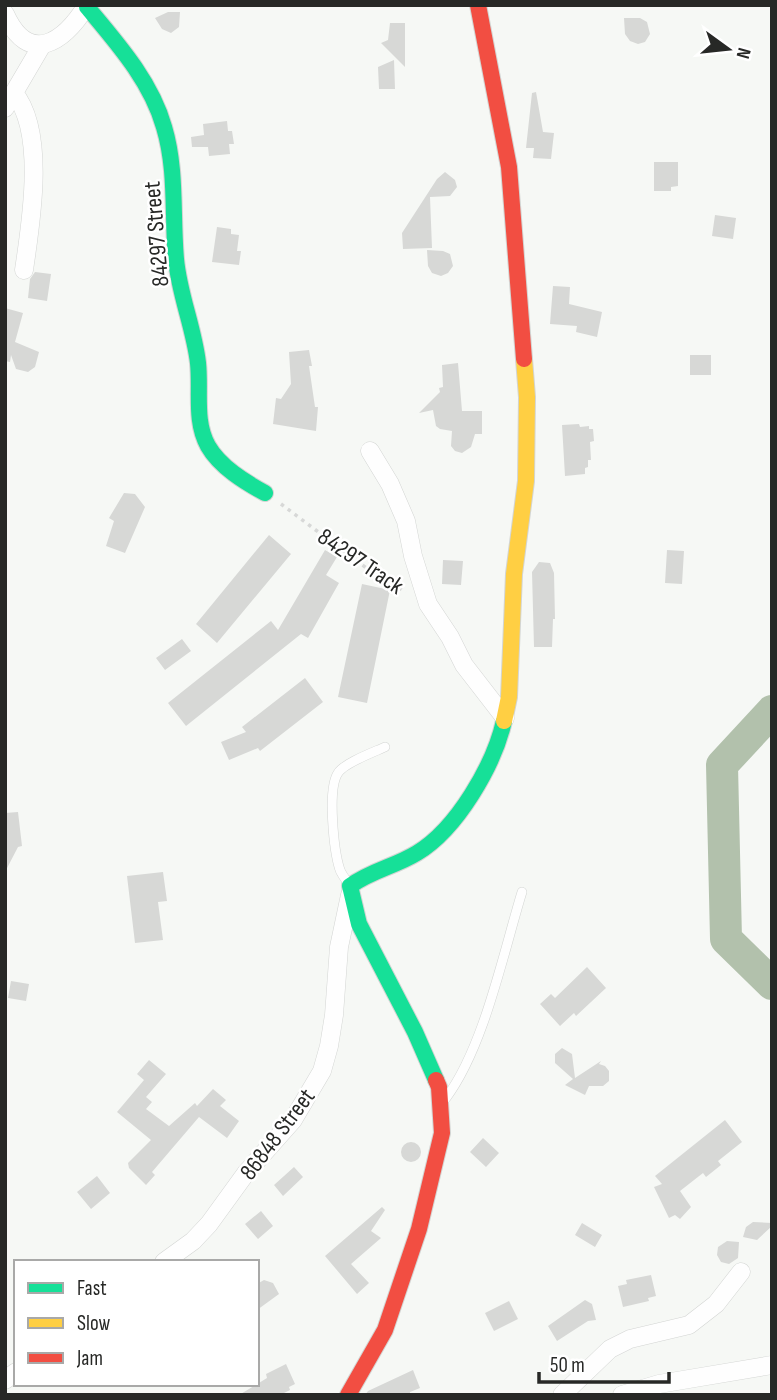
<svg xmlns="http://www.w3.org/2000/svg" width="777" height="1400" font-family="'Sofia Sans Condensed',sans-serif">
  <rect width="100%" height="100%" fill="#f6f8f5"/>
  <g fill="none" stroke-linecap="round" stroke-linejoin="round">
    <path stroke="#b2c1ac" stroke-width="32" d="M772 711 722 765 726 939 772 984"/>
  </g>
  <path fill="#d7d8d6" d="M168 12H180L179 27 171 33 162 29 155 18Z
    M624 18H640L647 22 650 34 645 42 638 44 630 41 625 34Z
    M390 23H405V67L381 43 388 40Z
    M394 60 395 89H379L378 67Z
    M536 92 543 132 554 133 551 159 533 158 534 148H526L532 93Z
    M227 121 228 131H232L234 144H229L230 154 209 156 208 147H192L191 137 204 135 203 124Z
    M654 162H678V186L671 187V191H654Z
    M445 172 455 180 457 187 450 196 430 197 432 248 403 249 402 233 437 179Z
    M715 215 736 218 733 239 712 236Z
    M217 227 231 229V234L239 235 237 251H241L239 265 212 262Z
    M427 250 443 251 450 254 453 266 448 273 441 276 432 273 428 266Z
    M35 272 51 274 47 301 28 298 30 279Z
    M553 286 570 287 569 304 602 312 597 337 576 332 577 326 550 324Z
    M5 308 23 313 15 342 39 352 35 367 28 372 16 369 11 355 10 362 5 361Z
    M309 350 312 366H309L315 407H318L316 431 273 424 276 398 281 399 291 384 289 352Z
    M690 355H711V375H690Z
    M458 363 462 411H482V434H475L471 447 462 453 455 451 451 446 452 431 440 429 436 426 433 410 419 413 440 392 439 388 443 387 442 365Z
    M579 424 580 427 589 426V429H593L594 441 590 442 591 460H588V467L585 468V474L565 476 562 425Z
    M124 493 135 494 145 507 125 553 106 546 114 521 109 518Z
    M269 535 291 554 217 643 196 624Z
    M325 550 337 557 326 575 339 583 308 638 301 634 186 726 168 703 271 621 278 630Z
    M667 550 684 551 682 584 665 583Z
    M443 560 463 561 461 585 442 584Z
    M539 562 550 563 554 573 555 619H553L552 647H534L532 572Z
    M362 584 390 590 367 703 338 697Z
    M182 639 191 651 165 670 156 658Z
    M305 678 323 702 260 751 258 748 229 760 221 742 246 732 242 727Z
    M18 812 22 846 18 847 5 872V813Z
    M163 872 167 901 158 902 163 940 135 943 127 876Z
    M587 967 606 988 576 1016 574 1013 560 1026 540 1004 551 994 555 998Z
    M11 981 29 984 26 1001 8 998Z
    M562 1048 572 1054 575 1078 601 1061 599 1064 605 1066 609 1071V1081L603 1086H589L585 1095 565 1085 573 1079 555 1063V1054Z
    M149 1060 166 1074 146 1097 152 1102 146 1109 169 1126 195 1103 197 1106 213 1089 226 1100 220 1106 239 1121 227 1138 199 1117 152 1172 155 1175 146 1185 129 1168 128 1163 151 1140 117 1112 144 1080 137 1074Z
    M725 1120 742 1142 718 1161 721 1165 706 1177 703 1173 680 1191 691 1207 680 1219 675 1215 669 1218 654 1187 662 1184 655 1176Z
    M483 1138 499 1153 486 1167 470 1152Z
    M401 1152a10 10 0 1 1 20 0a10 10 0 1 1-20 0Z
    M294 1167 303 1177 283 1196 274 1185Z
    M97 1176 110 1193 91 1209 77 1192Z
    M382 1207 385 1210 371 1231 381 1238 351 1264 369 1283 357 1294 325 1256Z
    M261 1211 273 1226 258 1239 245 1224Z
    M753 1222 772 1223V1226L757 1240 743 1237 746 1227Z
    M582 1223 602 1235 595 1247 575 1235Z
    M727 1241 739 1242 738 1258 729 1264 721 1262 717 1255 718 1247Z
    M651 1275 656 1296 648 1298 649 1301 623 1307 618 1286 627 1284 626 1280Z
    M264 1280 273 1283 279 1294 257 1310V1284Z
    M585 1300 592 1304 596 1320 588 1321 557 1341 548 1326Z
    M509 1301 518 1319 494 1331 485 1313Z
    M286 1364 295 1384 289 1387 290 1390 280 1395H239L267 1378 266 1374Z
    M413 1370 420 1388 410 1392V1395H365L368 1391Z"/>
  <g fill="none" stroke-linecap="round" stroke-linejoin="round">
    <defs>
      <path id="lane" d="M349 884C346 880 342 875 340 870 334 852 327 789 338 773 344 763 374 752 385 747
        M446 1098C484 1047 503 954 522 892"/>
      <path id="street" d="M5 14C29 67 64 42 87 5
        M14 93C46 132 31 222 24 270
        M5 108 42 45
        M370 451 390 484 406 521 413 556 428 604 450 637 464 665 505 718
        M164 1262 193 1241 209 1224 246 1173 293 1120 322 1071 329 1046 334 1015 339 947 350 895
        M5 1380 16 1372
        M562 1395 610 1349 630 1339 689 1325 716 1304 741 1272
        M622 1395 659 1384 772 1365"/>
      <path id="fast" d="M87 7C117 43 151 81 164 127 177 170 172 215 176 259 179 294 194 328 198 363 201 391 194 421 208 446 220 467 245 482 265 493
        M436 1080 415 1032 359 924 350 886C372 870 394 867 417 853 457 829 494 765 504 721"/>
      <path id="slow" d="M504 721 509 697 514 574 526 481 527 397 524 359"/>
      <path id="jam" d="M478 5 509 167 524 359
        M348 1395 385 1330 419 1229 442 1133 439 1087 436 1080"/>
    </defs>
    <use href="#lane" stroke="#d3d5d3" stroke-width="10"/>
    <use href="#street" stroke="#d3d5d3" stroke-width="19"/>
    <use href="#fast" stroke="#d3d5d3" stroke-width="18"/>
    <use href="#slow" stroke="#d3d5d3" stroke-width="18"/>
    <use href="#jam" stroke="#d3d5d3" stroke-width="18"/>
    <path stroke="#d7d8d7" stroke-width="3.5" stroke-dasharray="3.5 5" stroke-linecap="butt" d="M281 504 369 570 406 592"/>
    <use href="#lane" stroke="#fefefe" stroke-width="9"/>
    <use href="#street" stroke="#fefefe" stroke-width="18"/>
    <use href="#fast" stroke="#16e098" stroke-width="16"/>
    <use href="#slow" stroke="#ffcf43" stroke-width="16"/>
    <use href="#jam" stroke="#f24e42" stroke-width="16"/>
  </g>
  <g text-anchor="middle" stroke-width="5" stroke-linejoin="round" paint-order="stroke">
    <g font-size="24" fill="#272826" stroke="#fff">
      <text transform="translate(156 234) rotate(-95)" y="8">84297 Street</text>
      <text transform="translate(361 561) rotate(34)" y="8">84297 Track</text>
      <text transform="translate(277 1134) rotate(-53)" y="8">86848 Street</text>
    </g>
  </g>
  <rect width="777" height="1400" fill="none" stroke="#272826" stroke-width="14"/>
  <rect x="14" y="1260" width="245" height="126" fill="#ffffff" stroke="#a9a9a8" stroke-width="2"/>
  <rect x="28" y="1283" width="35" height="10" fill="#16e098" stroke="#a9a9a8" stroke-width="2"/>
  <text x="77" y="1295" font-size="21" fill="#272826">Fast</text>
  <rect x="28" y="1318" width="35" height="10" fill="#ffcf43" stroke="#a9a9a8" stroke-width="2"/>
  <text x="77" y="1330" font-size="21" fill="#272826">Slow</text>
  <rect x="28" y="1353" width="35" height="10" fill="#f24e42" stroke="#a9a9a8" stroke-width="2"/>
  <text x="77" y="1365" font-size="21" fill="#272826">Jam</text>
  <g transform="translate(728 49) rotate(105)" stroke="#ffffff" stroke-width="5" paint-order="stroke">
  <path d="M0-5L12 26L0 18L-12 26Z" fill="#272826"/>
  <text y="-10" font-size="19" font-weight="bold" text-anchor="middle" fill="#272826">N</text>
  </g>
  <path d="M539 1372v10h130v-10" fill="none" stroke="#272826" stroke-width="3.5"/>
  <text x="550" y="1372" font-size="21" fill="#272826" stroke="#ffffff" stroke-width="5" paint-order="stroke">50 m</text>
</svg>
